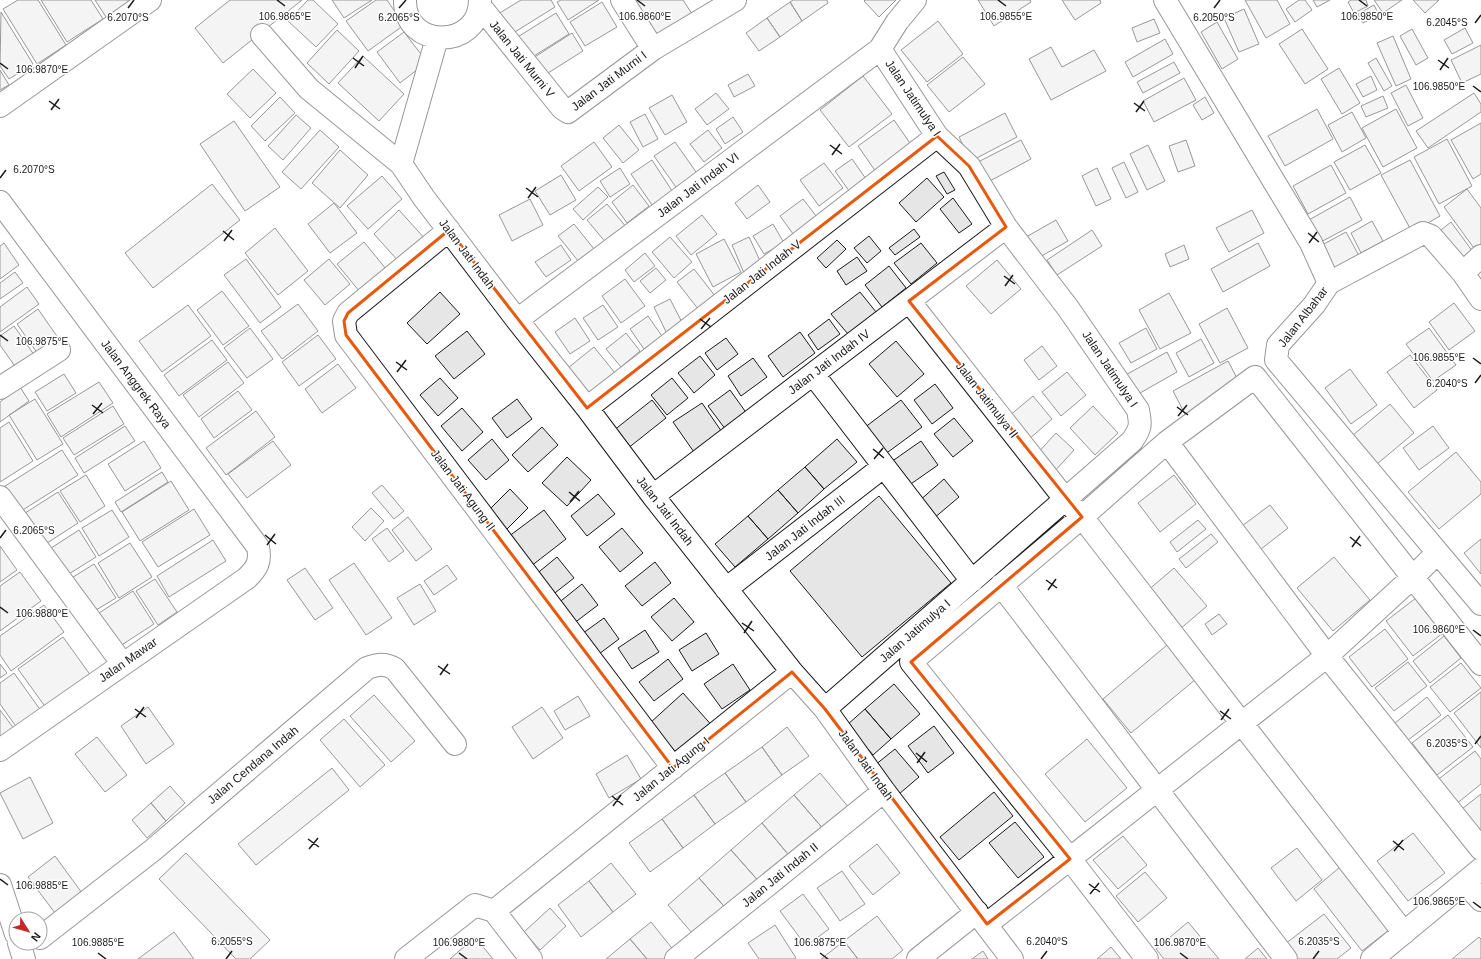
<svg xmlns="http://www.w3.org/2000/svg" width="1481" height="959" font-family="Arial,sans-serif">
  <rect width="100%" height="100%" fill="#fff"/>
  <path fill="#e6e6e6" stroke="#1a1a1a" d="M18 0H38L66 45 37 64 3 9Z
    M41 0H91L103 19 67 42Z
    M95 0H133L106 17Z
    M230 0H302L223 63 195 28Z
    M308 0H313L338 24 316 47 288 21Z
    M332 0H372L344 18Z
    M376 0H387L404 25 368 51 346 21Z
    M521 0H551L555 7 510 35 498 14Z
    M561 0H599L568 20 557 2Z
    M634 0H683L694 17 659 39Z
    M793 0H827L828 3 802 21 790 2Z
    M865 0H896L879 17 864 1Z
    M978 0H1030L1031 2 994 26Z
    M1062 0H1100L1101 3 1075 20Z
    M1245 0H1277L1290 24 1266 38Z
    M1299 0H1305L1312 10 1295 22 1286 9Z
    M1313 0H1330L1317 7Z
    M1351 0H1366L1368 6 1354 13 1348 2Z
    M1374 0H1402L1383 13Z
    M1413 0H1439L1425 13Z
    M602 2 617 27 585 46 570 22Z
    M790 2 802 21 780 37 767 18Z
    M1374 5 1379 15 1363 23 1358 14Z
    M1244 9 1259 44 1239 52 1224 18Z
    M1 12 33 64 9 79 0 66Z
    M556 13 569 34 529 59 516 38Z
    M767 18 780 37 759 51 746 33Z
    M1154 19 1160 33 1137 42 1132 28Z
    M938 21 963 54 927 82 901 50Z
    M1217 22 1238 59 1222 69 1201 32Z
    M1465 28 1473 43 1452 54 1444 40Z
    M1302 29 1328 69 1305 84 1279 44Z
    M1412 29 1428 58 1416 65 1400 36Z
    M337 30 359 51 329 84 307 63Z
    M404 32 427 62 400 83 377 52Z
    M572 33 583 51 540 78 530 60Z
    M1393 36 1411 79 1396 86 1377 43Z
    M1165 39 1173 54 1133 77 1125 62Z
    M1481 45V74L1462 83 1451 60Z
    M1051 47 1062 67 1094 50 1106 71 1051 100 1029 59Z
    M363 56 404 94 379 121 338 83Z
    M963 57 985 84 949 112 927 85Z
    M1376 58 1392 86 1384 91 1368 63Z
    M1174 62 1180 73 1143 93 1137 82Z
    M1339 68 1360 103 1342 114 1321 79Z
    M253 69 276 93 250 118 227 94Z
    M0 70 9 85 0 90Z
    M748 74 755 86 734 97 728 85Z
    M863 76 892 114 849 147 820 110Z
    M1371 76 1377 90 1363 97 1356 84Z
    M1184 78 1196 100 1154 122 1143 101Z
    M1406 85 1423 118 1408 126 1391 93Z
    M716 93 729 109 707 125 695 109Z
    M1474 93 1481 104V112L1428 148 1416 131Z
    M672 95 687 122 665 135 649 108Z
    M1383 96 1388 108 1366 117 1361 106Z
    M280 97 295 113 265 141 251 126Z
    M1205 97 1214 113 1202 120 1193 105Z
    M1317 109 1333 139 1285 166 1268 136Z
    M1396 109 1417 148 1383 167 1362 128Z
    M1352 112 1366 138 1342 152 1328 125Z
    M1005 113 1017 137 971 161 959 137Z
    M645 114 658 139 643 147 630 122Z
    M296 115 311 128 283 160 268 146Z
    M733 117 743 132 725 144 716 129Z
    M894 120 912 146 876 172 858 146Z
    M234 121 280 187 245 211 200 144Z
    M1481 123V174L1473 179 1451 140Z
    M619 125 639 150 623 163 603 138Z
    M320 130 339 147 301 189 282 172Z
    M708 130 722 148 704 162 690 144Z
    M1447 139 1472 186 1439 204 1414 157Z
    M1021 140 1031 159 988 182 978 162Z
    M1186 140 1195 166 1178 172 1169 146Z
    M594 142 612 167 579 191 561 166Z
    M675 142 701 179 680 193 654 156Z
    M1148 145 1165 181 1147 190 1130 154Z
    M1365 145 1381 173 1350 190 1334 162Z
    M340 150 368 175 340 208 312 183Z
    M852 159 871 186 854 198 835 171Z
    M652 160 676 197 656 211 631 174Z
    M1410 160 1440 216 1412 232 1381 175Z
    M1124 162 1138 192 1126 198 1112 168Z
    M824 163 843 188 819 206 800 180Z
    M1331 165 1346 193 1308 214 1293 186Z
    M620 168 630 184 610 197 600 181Z
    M1097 168 1111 199 1096 206 1082 176Z
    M944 172 955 190 947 194 936 176Z
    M561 175 576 200 550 215 535 191Z
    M382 176 402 199 368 229 347 206Z
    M927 178 944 197 916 222 899 203Z
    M212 184 240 220 153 288 125 253Z
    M633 185 649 206 627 223 612 202Z
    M758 185 770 202 747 219 735 203Z
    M598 187 608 197 583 220 573 209Z
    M1467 189 1481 208V247L1476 251 1444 207Z
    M1350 197 1362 220 1319 243 1307 221Z
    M953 198 972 224 959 233 940 209Z
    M530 199 543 225 512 241 499 215Z
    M803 199 820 221 796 238 780 216Z
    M334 203 357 233 330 253 308 224Z
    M607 204 627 228 607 244 587 220Z
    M399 210 426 240 400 263 374 234Z
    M1252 210 1264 233 1229 252 1216 228Z
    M702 215 717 234 691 255 676 236Z
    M1056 220 1068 241 1038 258 1026 237Z
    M1372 221 1383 241 1361 253 1351 233Z
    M1451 222 1476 256 1461 268 1436 234Z
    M574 224 594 249 579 262 558 236Z
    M773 224 784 243 764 254 753 236Z
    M275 228 308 271 278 295 245 253Z
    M914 229 920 237 895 255 889 248Z
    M1092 230 1102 246 1057 275 1047 260Z
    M1346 232 1362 261 1338 274 1322 245Z
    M869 236 881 251 867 263 854 248Z
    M670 237 692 262 674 278 652 252Z
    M749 237 762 265 744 273 732 245Z
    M724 239 741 272 713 287 696 254Z
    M837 240 846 249 826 268 817 258Z
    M364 242 391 275 364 297 337 264Z
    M4 243 19 265 0 279V246Z
    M921 243 937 263 911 284 894 263Z
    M1258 243 1270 266 1223 292 1211 269Z
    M561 245 571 260 546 277 535 262Z
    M1184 245 1189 259 1170 267 1165 254Z
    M645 253 655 266 634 282 625 270Z
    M857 257 867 271 846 285 837 271Z
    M246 259 281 307 260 323 224 275Z
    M329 259 350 284 325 305 304 280Z
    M997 260 1021 289 991 314 966 286Z
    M889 266 906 288 882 307 865 285Z
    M656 268 666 280 650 293 640 281Z
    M694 269 719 301 702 314 677 282Z
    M15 272 23 283 0 299V283Z
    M625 279 645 306 621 323 602 296Z
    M27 287 39 304 0 332V307Z
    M222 291 249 326 223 345 197 310Z
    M440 292 460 314 427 344 407 323Z
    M860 292 876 312 848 334 831 314Z
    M1169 293 1191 333 1160 349 1139 310Z
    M670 299 686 330 669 338 654 307Z
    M1454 303 1475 331 1449 350 1429 322Z
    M298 304 318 331 282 359 261 331Z
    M188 305 211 336 162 372 139 341Z
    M603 305 618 327 598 340 583 318Z
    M1227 308 1248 348 1220 363 1199 324Z
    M38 309 61 342 40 357 17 324Z
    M648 316 662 336 644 349 630 329Z
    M575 318 590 341 570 354 555 332Z
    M829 319 840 334 818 350 808 335Z
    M14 326 37 359 19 372 0 345V336Z
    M250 328 273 359 247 378 224 348Z
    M1146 328 1157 349 1131 363 1119 343Z
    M1429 328 1456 365 1433 381 1406 344Z
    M467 331 485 354 454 379 435 356Z
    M800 332 815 353 783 377 768 356Z
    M626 333 640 351 621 367 606 349Z
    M318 335 336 359 299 386 282 362Z
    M726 338 738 354 717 370 705 353Z
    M1201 339 1214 363 1189 377 1176 353Z
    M212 340 227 360 179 396 164 375Z
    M896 341 924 374 897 397 869 364Z
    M1042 346 1057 366 1039 380 1024 360Z
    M594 347 615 373 584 398 563 372Z
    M1167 352 1177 372 1133 397 1122 377Z
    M1410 355 1437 390 1414 408 1387 372Z
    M700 356 715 375 694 393 678 373Z
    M753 358 767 377 741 396 728 376Z
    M1228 361 1240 384 1185 414 1173 391Z
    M228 362 244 383 199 417 183 395Z
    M338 364 356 388 322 413 305 389Z
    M1350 369 1377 405 1351 424 1325 388Z
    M1067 372 1086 395 1061 416 1042 392Z
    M64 374 76 393 47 411 35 392Z
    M440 378 458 398 438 416 420 395Z
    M672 378 688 398 667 415 651 395Z
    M99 382 113 403 61 437 47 414Z
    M935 384 953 408 932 424 914 400Z
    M20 387 29 401 0 422V402Z
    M730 390 750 418 729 434 708 406Z
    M238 391 252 410 214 438 201 419Z
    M1033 396 1052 419 1028 440 1009 416Z
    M35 399 63 444 37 460 9 415Z
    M517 399 532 419 507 438 492 418Z
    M652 400 666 418 627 449 613 431Z
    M901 400 922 427 884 455 864 428Z
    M702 403 724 435 696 455 673 422Z
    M1390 404 1414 433 1377 464 1353 435Z
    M113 406 124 424 74 455 63 438Z
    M1093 406 1118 433 1095 455 1070 428Z
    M462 408 483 432 462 451 441 426Z
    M256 411 275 437 226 475 206 448Z
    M954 418 973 441 953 457 934 434Z
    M9 422 33 461 0 482V428Z
    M125 426 135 441 84 473 75 458Z
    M1433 426 1449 448 1419 470 1403 448Z
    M542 427 558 445 528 472 512 455Z
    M1056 433 1074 450 1054 472 1036 455Z
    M492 439 509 460 486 480 468 460Z
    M837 439 857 462 824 489 805 467Z
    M144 441 161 468 125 491 108 464Z
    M273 441 291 465 247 498 228 474Z
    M921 441 938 465 908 486 891 462Z
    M62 450 78 475 18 513 2 488Z
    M1456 452 1481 482V494L1439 529 1408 492Z
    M567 457 591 480 567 506 542 483Z
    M805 467 824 489 798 513 778 490Z
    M162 472 168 482 121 512 115 502Z
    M86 475 105 506 80 522 60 491Z
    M1174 475 1196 504 1160 532 1138 503Z
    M944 479 959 497 933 519 918 502Z
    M171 481 189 510 140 541 122 512Z
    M382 485 404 511 394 519 372 493Z
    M510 489 528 508 504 532 486 513Z
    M778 490 798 513 768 539 748 516Z
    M58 492 78 523 41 547 22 515Z
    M598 494 615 514 587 536 571 516Z
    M879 496 951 583 862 657 790 571Z
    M1270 505 1288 528 1256 553 1238 529Z
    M371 508 384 521 365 541 352 527Z
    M194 509 210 535 158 567 142 542Z
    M112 510 129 537 99 556 82 528Z
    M544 510 566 539 526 570 504 540Z
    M748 516 768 539 735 567 715 544Z
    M408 517 432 549 416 561 392 530Z
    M1198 520 1206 529 1177 552 1170 542Z
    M387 528 404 551 389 562 372 539Z
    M622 528 643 553 620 572 599 547Z
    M79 530 96 557 64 577 48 550Z
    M1211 534 1218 542 1186 568 1179 559Z
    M1481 539V574L1464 553Z
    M213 540 226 561 169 597 157 576Z
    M130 543 152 577 119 598 98 563Z
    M0 546 17 570 0 582Z
    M557 557 574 578 551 596 534 576Z
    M1334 557 1370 600 1333 631 1297 588Z
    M655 562 671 583 642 606 625 586Z
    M354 563 392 618 366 635 329 580Z
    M94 564 116 598 91 613 70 579Z
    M447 565 457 579 434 595 424 581Z
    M305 568 333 608 315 620 287 580Z
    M1174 568 1207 606 1179 630 1146 592Z
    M20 572 41 601 0 631V586Z
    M155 579 177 612 158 625 136 591Z
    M420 584 436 611 414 625 397 598Z
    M582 584 598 605 573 624 557 604Z
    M133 591 154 624 120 646 99 613Z
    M674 598 694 622 672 641 651 617Z
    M1416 598 1443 633 1413 656 1386 621Z
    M44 605 64 632 11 671 0 655V636Z
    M1219 614 1227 624 1212 635 1205 624Z
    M604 618 619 639 595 657 579 636Z
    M1385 629 1408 659 1372 687 1349 657Z
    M645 630 659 652 632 669 618 648Z
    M706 633 719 654 692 671 679 650Z
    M1444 636 1461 658 1430 683 1413 661Z
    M63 637 94 680 49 712 18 669Z
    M1173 640 1202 674 1131 733 1103 699Z
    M668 659 683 679 654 701 639 682Z
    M1408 662 1427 686 1394 711 1375 688Z
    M1461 663 1481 688 1450 712 1430 687Z
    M0 664 7 673 0 678Z
    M733 664 750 690 722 709 704 684Z
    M14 673 44 715 20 732 0 704V683Z
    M894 684 920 714 891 739 865 709Z
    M1481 692V748L1454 713Z
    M683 693 715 729 682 759 650 723Z
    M374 695 415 741 391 762 350 716Z
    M578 696 590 716 565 730 554 711Z
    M1427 697 1441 715 1408 740 1395 723Z
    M148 707 174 744 146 764 121 726Z
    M542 707 563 738 533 759 512 727Z
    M865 709 891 739 873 755 847 725Z
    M0 710 18 734 0 747Z
    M1448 715 1473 747 1437 775 1412 743Z
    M344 719 385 765 360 787 320 740Z
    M934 726 954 753 928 773 908 746Z
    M787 727 809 756 782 775 762 747Z
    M97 737 127 775 105 792 75 754Z
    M1087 739 1127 788 1085 822 1045 774Z
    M762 747 782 775 746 802 725 773Z
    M895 749 919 777 899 794 875 765Z
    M1475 751 1481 759V784L1455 805 1436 781Z
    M627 755 641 779 609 798 596 774Z
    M332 768 349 790 256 865 238 844Z
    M725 773 746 802 715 824 694 795Z
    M820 773 850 809 825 831 794 795Z
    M30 777 53 823 23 839 0 793Z
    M170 786 185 803 166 821 151 803Z
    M994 792 1013 816 959 860 940 837Z
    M1481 794V843L1458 812Z
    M694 795 715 824 683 848 662 819Z
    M794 795 825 831 792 859 762 823Z
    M151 803 166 821 147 838 132 820Z
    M662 819 683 848 650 872 629 843Z
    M1015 822 1044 857 1018 878 989 843Z
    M762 823 792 859 762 885 731 850Z
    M1413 833 1445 873 1408 901 1377 861Z
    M1123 836 1147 865 1118 889 1093 860Z
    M877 844 900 873 873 895 849 866Z
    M1297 848 1322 880 1296 901 1271 868Z
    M731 850 762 885 730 913 699 878Z
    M186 853 270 940 250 959H236L159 879Z
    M55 856 82 893 55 913 28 877Z
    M611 863 636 894 613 912 589 881Z
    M1340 867 1389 930 1362 951 1314 889Z
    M842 871 865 904 840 921 817 888Z
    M1145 872 1167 898 1138 922 1116 896Z
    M699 878 730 913 698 940 668 905Z
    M589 881 613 912 581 937 558 905Z
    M803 894 829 929 806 946 780 911Z
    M550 908 566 926 540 950 524 932Z
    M1324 914 1351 948 1337 959H1297L1285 944Z
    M877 916 903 950 892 959H858L844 941Z
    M651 922 675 952 666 959H647L630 939Z
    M1188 922 1219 959H1164L1156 949Z
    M775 925 796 958 794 959H759L748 943Z
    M174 932 194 959H138Z
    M475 937 493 959H450Z
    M1479 937 1481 939V959H1452Z
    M630 939 647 959H606Z
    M844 941 858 959H821Z
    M1111 947 1121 959H1097Z
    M1258 948 1267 959H1245Z
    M983 951 988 959H972Z"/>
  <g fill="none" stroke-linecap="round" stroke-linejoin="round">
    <defs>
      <path id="minor" d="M405 0C404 50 480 50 480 0
        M622 0 653 49
        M1165 0 1311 243 1329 283 1314 305 1278 345 1276 360 1481 604
        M480 6 562 108 568 112 653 49 735 0
        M262 35 309 89 401 164
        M437 38 401 164 424 198 517 320 587 408 653 496 792 672 825 709 884 791 1012 959
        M0 106 150 0
        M0 202 258 547C261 562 257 568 247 578L0 750
        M449 230 348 313 344 321 346 335 673 768
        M1463 273 1481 256
        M1329 283 1419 235 1423 233 1431 236 1463 273 1481 299
        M909 301 1065 499 1082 517 1404 933
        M517 320 880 49 897 22 915 0
        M813 374 972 581
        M0 388 59 350
        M587 408 937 136
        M1167 442 1327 656 1481 849
        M653 496 1006 227
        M0 497 122 663
        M1001 585 1286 959
        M726 589 883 467
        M825 709 1132 441C1141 428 1141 425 1138 410L1068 308 1006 227 969 166 937 136 880 49
        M1465 883 1481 900
        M0 885 16 934
        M494 911 792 672
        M494 911 531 959
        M987 924 1327 656 1413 577 1437 553
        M40 938 153 850 367 668C378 664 385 663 395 669L455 744
        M19 943 24 959
        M406 959 475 905 494 911
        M676 959 884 791
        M918 959 977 912
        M1147 959 1070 859 911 662 1082 517 1167 442 1255 377 1481 664
        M1372 959 1481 869"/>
    </defs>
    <use href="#minor" stroke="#1a1a1a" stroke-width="24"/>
    <use href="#minor" stroke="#fff" stroke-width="22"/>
  </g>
  <path d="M0 0H1481V959H0ZM937 136 969 166 1006 227 909 301 1082 517 911 662 1070 859 987 924 825 709 792 672 673 768 346 335 344 321 348 313 449 230 587 408Z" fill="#fff" fill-opacity=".55" fill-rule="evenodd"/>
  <path fill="none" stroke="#e8590c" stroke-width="3" stroke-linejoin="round" d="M937 136 969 166 1006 227 909 301 1082 517 911 662 1070 859 987 924 825 709 792 672 673 768 346 335 344 321 348 313 449 230 587 408Z"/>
  <path fill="none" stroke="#1a1a1a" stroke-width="1.5" d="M277 0 285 6M637 0 645 6M998 0 1006 6M1359 0 1367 6M128 8 134 0M399 8 406 0M1214 8 1220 0M1475 23 1481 15M353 58 364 66M1438 60 1449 68M0 63 8 69M355 68 363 56M1440 70 1448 58M1473 86 1481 92M49 101 60 109M1134 103 1145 111M51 110 59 99M1136 112 1144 101M830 145 842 154M832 155 840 144M0 178 6 170M526 188 538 197M528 198 536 187M223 231 234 240M1308 233 1319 242M224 241 232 230M1309 243 1317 232M1004 276 1015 284M1005 286 1013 275M700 319 711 327M701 329 710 318M0 335 8 341M1473 358 1481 364M396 362 407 370M397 372 406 360M1475 383 1481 375M92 405 103 413M1177 407 1188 415M93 414 102 403M1178 416 1187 405M873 449 884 458M874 459 883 448M569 492 580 501M570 502 579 491M265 535 276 544M1350 537 1361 546M0 538 6 530M267 545 275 534M1352 547 1360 536M1046 580 1057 588M1048 590 1056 579M0 607 8 613M742 623 754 631M1473 630 1481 636M744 633 752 621M438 666 450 674M440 675 448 664M135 709 146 717M1220 711 1231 719M136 718 144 707M1221 720 1229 709M1475 744 1481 736M916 753 927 762M917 763 925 752M612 796 623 805M613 806 621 795M308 839 319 847M1393 841 1404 850M309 849 318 838M1394 851 1403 840M0 879 8 885M1089 884 1100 892M1090 894 1099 883M1473 902 1481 908M98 953 106 959M459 953 467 959M820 953 828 959M1180 953 1188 959M226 959 232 951M1041 959 1047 951M1313 959 1319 951"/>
  <g text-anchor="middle" stroke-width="3" stroke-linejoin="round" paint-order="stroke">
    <g font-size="12" fill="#1a1a1a" stroke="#fff">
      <text transform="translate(522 59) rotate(51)" y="4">Jalan Jati Murni V</text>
      <text transform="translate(609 81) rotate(-37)" y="4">Jalan Jati Murni I</text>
      <text transform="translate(913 98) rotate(56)" y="4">Jalan Jatimulya I</text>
      <text transform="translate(698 185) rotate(-37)" y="4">Jalan Jati Indah VI</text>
      <text transform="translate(467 254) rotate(53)" y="4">Jalan Jati Indah</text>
      <text transform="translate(762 272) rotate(-38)" y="4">Jalan Jati Indah V</text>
      <text transform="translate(1303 317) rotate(-52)" y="4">Jalan Albahar</text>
      <text transform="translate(829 362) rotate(-37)" y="4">Jalan Jati Indah IV</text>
      <text transform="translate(1110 369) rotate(56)" y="4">Jalan Jatimulya I</text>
      <text transform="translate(136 384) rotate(53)" y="4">Jalan Anggrek Raya</text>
      <text transform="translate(987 400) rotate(52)" y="4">Jalan Jatimulya II</text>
      <text transform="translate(463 490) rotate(53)" y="4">Jalan Jati Agung II</text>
      <text transform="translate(665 511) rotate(52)" y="4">Jalan Jati Indah</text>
      <text transform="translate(805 528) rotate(-38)" y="4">Jalan Jati Indah III</text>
      <text transform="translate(915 631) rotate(-41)" y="4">Jalan Jatimulya I</text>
      <text transform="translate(128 660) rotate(-35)" y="4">Jalan Mawar</text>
      <text transform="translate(253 765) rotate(-40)" y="4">Jalan Cendana Indah</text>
      <text transform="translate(866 765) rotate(54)" y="4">Jalan Jati Indah</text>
      <text transform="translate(671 769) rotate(-39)" y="4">Jalan Jati Agung I</text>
      <text transform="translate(780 875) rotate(-39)" y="4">Jalan Jati Indah II</text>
    </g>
  </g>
  <g font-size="10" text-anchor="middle" fill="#1a1a1a" stroke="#fff" stroke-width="3" stroke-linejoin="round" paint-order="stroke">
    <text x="1367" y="20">106.9850°E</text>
    <text x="285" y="20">106.9865°E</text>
    <text x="645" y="20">106.9860°E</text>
    <text x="1006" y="20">106.9855°E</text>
    <text x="128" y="21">6.2070°S</text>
    <text x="399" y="21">6.2065°S</text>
    <text x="1214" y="21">6.2050°S</text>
    <text x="1447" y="26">6.2045°S</text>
    <text x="42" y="73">106.9870°E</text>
    <text x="1439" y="90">106.9850°E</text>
    <text x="34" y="173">6.2070°S</text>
    <text x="42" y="345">106.9875°E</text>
    <text x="1439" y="361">106.9855°E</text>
    <text x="1447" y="387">6.2040°S</text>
    <text x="34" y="534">6.2065°S</text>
    <text x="42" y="617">106.9880°E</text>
    <text x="1439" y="633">106.9860°E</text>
    <text x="1447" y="747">6.2035°S</text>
    <text x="42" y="889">106.9885°E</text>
    <text x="1439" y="905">106.9865°E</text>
    <text x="232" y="945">6.2055°S</text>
    <text x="1047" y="945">6.2040°S</text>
    <text x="1319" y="945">6.2035°S</text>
    <text x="98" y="946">106.9885°E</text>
    <text x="459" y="946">106.9880°E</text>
    <text x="820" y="946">106.9875°E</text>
    <text x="1180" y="946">106.9870°E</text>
  </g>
  <g transform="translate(28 931) rotate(127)"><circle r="19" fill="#ffffff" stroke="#a3a3a3"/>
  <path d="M0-3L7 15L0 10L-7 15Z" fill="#c62828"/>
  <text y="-6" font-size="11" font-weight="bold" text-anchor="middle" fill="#1a1a1a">N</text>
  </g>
</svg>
